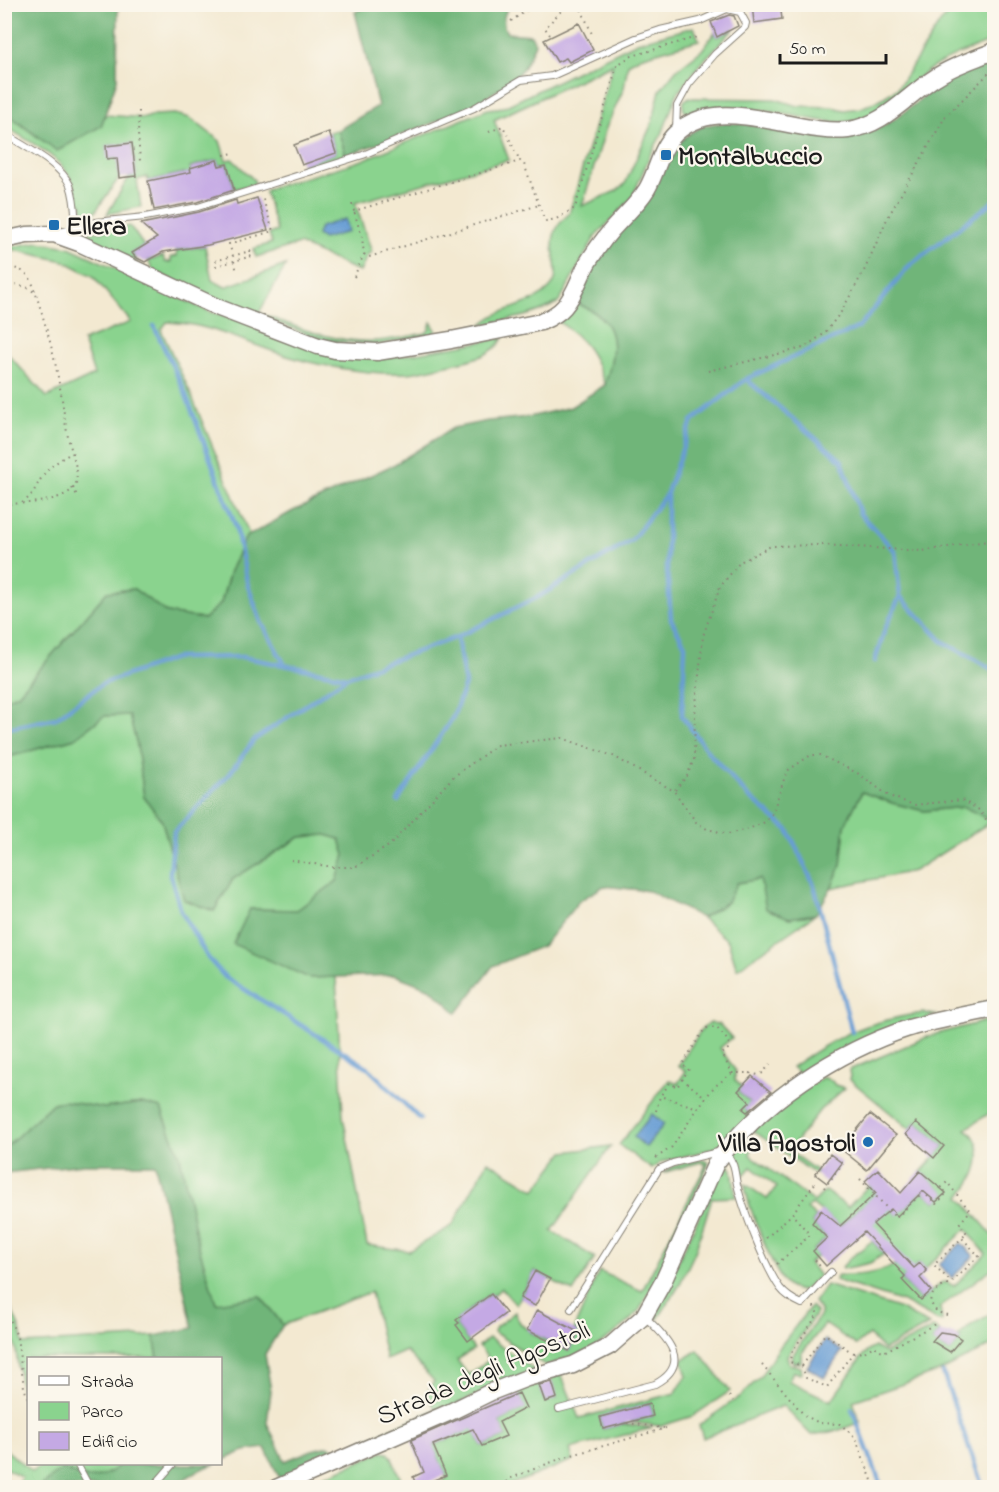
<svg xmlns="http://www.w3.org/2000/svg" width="999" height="1492" font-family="'Indie Flower',sans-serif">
  <rect width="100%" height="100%" fill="#fbf7ec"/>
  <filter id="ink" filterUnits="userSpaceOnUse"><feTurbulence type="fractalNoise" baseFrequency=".0167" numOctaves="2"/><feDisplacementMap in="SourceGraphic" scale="12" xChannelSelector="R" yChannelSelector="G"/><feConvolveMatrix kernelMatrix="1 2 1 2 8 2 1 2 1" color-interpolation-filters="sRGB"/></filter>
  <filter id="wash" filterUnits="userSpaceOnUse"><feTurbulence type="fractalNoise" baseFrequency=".008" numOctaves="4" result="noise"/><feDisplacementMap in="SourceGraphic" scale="24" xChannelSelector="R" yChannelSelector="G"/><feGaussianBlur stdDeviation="1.35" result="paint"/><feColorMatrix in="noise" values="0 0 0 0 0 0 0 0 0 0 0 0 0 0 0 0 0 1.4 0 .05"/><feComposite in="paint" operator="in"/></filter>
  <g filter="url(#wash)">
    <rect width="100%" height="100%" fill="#f3e9d1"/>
    <path fill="#8ad38e" stroke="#537855" stroke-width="1.5" fill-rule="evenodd" d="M955 5H994V40C975 48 953 55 935 66 906 83 883 118 846 122 833 123 818 120 805 118 767 111 725 100 686 113L683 108 684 101 688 98 775 99 798 106 832 107 844 110 861 108 879 100 897 89 938 26Z
      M694 27 699 40 640 57 628 64 624 88 606 128 582 206 616 191 625 184 652 123 660 90 676 70 702 50 715 32 717 37 734 29 700 64 677 94 662 134 650 155 632 198 595 237 559 302C535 316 508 320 481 325 500 306 533 308 551 287 567 268 536 240 569 214L613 64 494 120 509 160 355 203 372 252 368 254 360 272 299 244 256 257 253 249 272 243 269 234 277 231 265 192 270 188 360 161 488 109 504 107 637 42Z
      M4 112 43 141 101 126 105 115 145 118 154 115 175 114 190 118 220 141 226 160 232 159 254 180 255 184 234 189 227 164 219 166 217 160 190 167 192 174 183 173 148 181 147 177 137 180 141 207 107 214 129 177 136 175 132 143 106 146 108 159 117 158 119 178 95 212 84 213 82 204 78 202C77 196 76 189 73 183 63 157 27 141 5 126Z
      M338 130 346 155 303 170 302 165 336 153 329 132Z
      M130 226 144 246 132 253 138 263 82 234Z
      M38 242 69 247 210 312 393 357 503 338C492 357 472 359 452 364 437 367 422 372 407 373 367 375 310 365 272 351 238 339 204 323 167 322L161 330 189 390 249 534 246 537 230 571 221 603 204 619 167 613 134 589 107 592 18 694 5 699V351L47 397 94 375 83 341 131 322 93 276 64 261 5 248Z
      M205 246 212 280 225 287 286 265 259 313C297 327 334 343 375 341 392 340 409 336 426 333L429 330 431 322 436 330 434 334 377 345 326 340 218 302 154 271 148 261 163 256 165 262H171V257L177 256 176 251Z
      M577 303C584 307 592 310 598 315 621 333 612 362 605 385 594 354 586 341 559 322L572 312Z
      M129 715 137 745 144 797 162 821 185 900 214 911 233 879 300 837 326 835 340 839 345 855 337 881 297 910 250 909 309 978 336 977 343 1116 367 1245 409 1251 452 1226 488 1161 535 1190 564 1152 611 1146 552 1231 595 1258 573 1292 535 1271 516 1305 501 1288 493 1296 490 1294 457 1320 459 1323 456 1325 474 1349 457 1360 468 1375 489 1360 479 1346 489 1338 535 1370 354 1448 358 1443 436 1409 426 1395 434 1381 406 1351 386 1360 371 1292 283 1325 260 1296 216 1304 198 1244 142 1103 104 1108 64 1101 53 1103 5 1148V758L75 738 104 716Z
      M862 792 892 803 924 811 964 807 992 821 914 871 831 888 841 865 845 825Z
      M760 879 789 918 816 914 737 969 728 941 702 918 727 902 737 883Z
      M923 1013 935 1015 801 1075 792 1067C838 1035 867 1021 923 1013Z
      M994 1019V1110L966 1129C980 1138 982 1157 976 1172 973 1181 965 1190 960 1197L994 1237V1267L940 1307 942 1321H938L903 1302 835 1280 838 1275C861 1276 887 1274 904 1258L875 1237 862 1206 840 1226 812 1204 807 1209 816 1217 812 1223 827 1238 813 1250 818 1256 809 1263 819 1276 802 1291C795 1290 790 1289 785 1284 774 1271 745 1200 745 1184L767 1199 777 1187 751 1167 744 1175 733 1154 745 1138 753 1143 750 1155 814 1202 825 1191 848 1207 869 1185 897 1215 923 1191 936 1202 945 1193 921 1172 944 1146 916 1122 910 1129 849 1079 850 1077 849 1070 932 1035ZM966 1229 986 1254 954 1286 946 1282 941 1283 921 1300 902 1280 919 1263 925 1269Z
      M710 1023 719 1024 732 1038 720 1048 735 1070V1080L742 1087 738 1092 750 1102 744 1109 752 1117 720 1147 661 1162 652 1169 619 1145 669 1080 677 1084 686 1071 678 1066 703 1027Z
      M823 1077 832 1081 835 1085 845 1088 820 1110 789 1151 817 1171 815 1174 755 1132 753 1129 787 1099Z
      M702 1159 709 1163 657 1277 639 1311 624 1326 590 1351 546 1366 495 1333 494 1331 496 1327 515 1312C519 1333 552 1342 569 1351L578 1332 574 1329 599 1271 642 1291 706 1165 701 1162 662 1173 674 1166Z
      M727 1162 732 1170 736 1197 712 1198 695 1252 679 1286 657 1320 655 1311 724 1163Z
      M872 1241 884 1254 870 1263 843 1269 842 1267 849 1259Z
      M826 1285 901 1309 929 1325 884 1350 869 1335 856 1345 825 1324 801 1354V1363L793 1362 791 1359 792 1356 820 1315V1310L814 1302Z
      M4 1293 20 1329 23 1344 154 1336 158 1358H28V1406L21 1390 15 1344 5 1345Z
      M811 1306 816 1312 815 1315 787 1356 789 1364 801 1367 802 1372 800 1374 793 1371 789 1381 831 1401 864 1354 874 1347 885 1353 933 1328 940 1332 932 1341 950 1352 961 1339 958 1337 971 1325 994 1312V1344L941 1371 853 1401 860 1422 837 1431 811 1435 783 1406 703 1438 699 1425 742 1395 760 1377 779 1348Z
      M698 1350 730 1391 693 1416 661 1426 630 1422 653 1416 650 1404 600 1417 603 1429 623 1424 652 1428 570 1449 573 1460 510 1485V1487H446L443 1480 447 1478 437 1454 432 1446 465 1432 467 1417 482 1446 506 1436 499 1422 525 1408 517 1390 536 1382 539 1384 545 1402 557 1398 551 1380 552 1377 561 1374 579 1418 675 1393 687 1376 682 1360Z
      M5 1449 32 1472 43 1464H121C98 1483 89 1481 62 1469L39 1487H5L4 1479 17 1485 22 1477 5 1468Z
      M382 1452 388 1453 391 1456 404 1487H299Z"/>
    <path fill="#6fb579" stroke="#46684a" stroke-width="1.5" d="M371 4 421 5 432 10 436 5H510C503 14 501 23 507 33L531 35 535 43C532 51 528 61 523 68 496 104 390 140 346 155L338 130 378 106 355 12Z
      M4 5H118L117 80 101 126 57 151 5 112Z
      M994 58V822L964 807 924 811 892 803 862 792 845 825 841 865 831 888 816 914 789 918 766 909 760 879 737 883 727 902 702 918 649 891 604 886 579 901 543 946 493 966 457 1013 431 989 395 975 309 978 233 944 250 909 297 910 337 881 345 855 340 839 326 835 300 837 233 879 214 911 184 900 162 821 144 797 137 745 129 715 104 716 75 738 5 758V699L18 694 107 592 134 589 167 613 204 619 221 603 230 571 246 537 293 511 395 464 453 428 488 421 529 417 571 407 605 385C612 362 621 333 598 315 592 310 584 307 577 303L600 254 668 155C677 145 686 134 699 128 731 112 807 141 848 137 878 134 900 116 923 97 930 92 937 84 944 80 960 71 978 65 994 58Z
      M64 1101 104 1108 142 1103 161 1108 180 1156 198 1244 216 1303 260 1296 283 1325 265 1354 271 1391 267 1423 285 1461 312 1450 328 1446 343 1453 280 1479 265 1448 244 1451 221 1461 220 1358H158L154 1336 193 1328 155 1164H84L5 1173V1148L53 1103Z
      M121 1464H215L199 1470 172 1487 39 1488 62 1469C89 1481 98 1483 121 1464Z"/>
    <path fill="#689dd4" stroke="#425c78" stroke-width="1.5" d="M345 219 348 232 323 239 317 235 320 227Z
      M652 1114 664 1124 646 1147 634 1137Z
      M961 1243 974 1256 952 1278 939 1265Z
      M825 1340 842 1351 824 1378 807 1367Z"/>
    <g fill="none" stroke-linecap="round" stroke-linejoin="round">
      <path stroke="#689dd4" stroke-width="4.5" d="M154 326 184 390 236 527 248 586 261 622 285 665
        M746 379 842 461 860 514 895 551 900 596 942 641 994 670
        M667 494V569L671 619 685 645 682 716 708 752 749 797 788 830 814 885 852 1032
        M875 661 885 629 900 596
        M347 677 254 740 230 773 174 832 170 873 181 911 208 958 225 977 367 1067 420 1119
        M4 729 56 718 102 684 175 658 242 657 347 677 457 637 538 597 632 540 667 493 692 421 746 379 859 327 910 265 994 201
        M398 801 453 717 465 684 457 637
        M943 1373 983 1488
        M852 1409 882 1488"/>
    </g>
    <g id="blocks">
      <path fill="#c4a9e4" d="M752 4H780L782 19 754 23Z
        M729 15 734 16 738 26 717 37 711 22Z
        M579 23 593 50 569 62 566 58 557 62 544 40Z
        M329 132 336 153 302 165 294 145Z
        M132 143 136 176 119 178 117 158 107 159 106 146Z
        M217 160 219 166 227 164 234 190 197 202 154 210 148 181 191 172 190 168Z
        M257 198 268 230 208 245 163 252 145 262 135 257 132 253 157 238 141 224 199 212 236 200 237 204Z
        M752 1076 771 1092 747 1112 743 1109 750 1102 738 1091Z
        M870 1114 896 1135 867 1170 841 1149Z
        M916 1122 944 1146 934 1158 906 1134Z
        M830 1154 842 1163 827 1183 815 1174Z
        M878 1169 901 1193 920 1171 946 1193 936 1202 923 1191 897 1216 891 1209 873 1224 914 1268 920 1263 927 1271 920 1278 931 1291 921 1300 902 1280 905 1276 864 1232 826 1266 813 1251 827 1238 812 1223 821 1210 840 1226 876 1193 865 1181Z
        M535 1271 550 1279 535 1306 520 1298Z
        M491 1294 506 1313 468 1341 456 1325 459 1323 456 1320Z
        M537 1310 578 1332 569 1351 527 1330Z
        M940 1332 954 1334 961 1339 950 1352 932 1341Z
        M552 1382 557 1398 545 1402 539 1385Z
        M519 1393 526 1408 499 1422 506 1436 482 1446 473 1429 433 1445 446 1475 417 1487 413 1477 424 1472 411 1440Z
        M650 1404 653 1416 603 1429 600 1417Z"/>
    </g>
  </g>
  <g filter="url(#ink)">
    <use href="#blocks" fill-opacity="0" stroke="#888276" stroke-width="1.5"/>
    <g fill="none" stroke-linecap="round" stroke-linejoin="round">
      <defs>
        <path id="service" d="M4 133C24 147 60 163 70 185 75 198 75 213 76 227
          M61 232 96 222 145 217 198 207 363 155 474 108 521 80 552 76 636 38 660 30 700 21 727 9 740 12 746 23 745 27 715 54 689 84 677 106 676 129
          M727 1154C736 1166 734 1170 737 1184 743 1209 765 1267 780 1288 786 1296 793 1300 802 1304L831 1272
          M571 1309 659 1169 673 1163 718 1152
          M559 1409 655 1384C694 1363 666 1337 644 1316
          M77 1464 90 1488
          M152 1488 173 1464"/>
        <path id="tertiary" d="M4 240 27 235 54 234 79 243 219 308 318 346 335 350 377 352 451 340 541 322C550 318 558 314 564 307 576 294 580 274 590 259 598 247 607 234 618 223 628 212 639 202 647 189 658 170 660 148 676 133 720 92 796 136 848 130 884 126 907 95 936 77 954 65 975 59 994 51
          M276 1488 448 1413 491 1392 527 1378 573 1365 610 1346 644 1316 663 1282 716 1163C760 1102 838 1051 909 1028 937 1020 966 1015 994 1009"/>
      </defs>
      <use href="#service" stroke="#888276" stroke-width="8"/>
      <use href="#tertiary" stroke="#888276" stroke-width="19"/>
      <path stroke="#888276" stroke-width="2" stroke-dasharray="1.5 4.5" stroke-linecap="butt" d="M579 4 592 34
        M511 21 536 4
        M550 35 545 28 563 9
        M139 111 138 134 140 161
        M489 132 503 126 520 161
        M224 155 234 153
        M352 204 354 211 520 161 524 164 543 216 546 221 556 219 575 208 617 66 623 61 632 56 697 37
        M250 251 252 256 216 266 215 261Z
        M364 254 369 257 539 205
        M233 256 229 244 273 231 262 196
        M234 261 237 271
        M4 265C24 271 30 271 35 292
        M354 277 364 254 362 238 354 211
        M4 281 29 288 36 294C45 323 54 353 59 383 63 401 64 419 68 437 71 451 79 469 76 483 71 502 21 505 4 503
        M708 371 803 348 824 334 841 312 865 269 887 219 945 117 994 68
        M72 488 77 495
        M22 503C34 495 34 489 42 477 49 466 60 460 71 453
        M675 790 687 776 694 759 695 714 703 636 720 587 740 562 771 546 822 545 922 551 994 540
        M291 860 332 867H355L390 845 453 777 497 745 562 738 613 756 660 783 674 791 696 822 707 829 728 834 751 828 765 822 772 814 787 771 811 755H820L859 774 889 796 914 805 962 800 979 810 994 830
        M732 1073H750L758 1075 763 1073 770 1064
        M682 1079 705 1097
        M656 1111 660 1096 670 1083 677 1087 689 1069 682 1065 704 1030 709 1027 717 1028 729 1042 728 1049 722 1054 732 1073 714 1087 698 1108 660 1096
        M656 1158 672 1147 698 1108
        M860 1179 896 1218 923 1192 936 1204 947 1193 941 1188 947 1182 970 1211 959 1224 967 1233 962 1238
        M824 1188 843 1164
        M766 1238 792 1214
        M815 1260 822 1269
        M777 1264 810 1235 792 1214 816 1182
        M4 1304 17 1337 24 1387 28 1399
        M947 1315 937 1312 930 1302C932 1288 944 1288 954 1280 962 1273 970 1264 979 1256L962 1238 934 1265 951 1282
        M853 1353 864 1352 874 1346 884 1352 935 1324
        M762 1365 804 1415 819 1423 840 1424 855 1437 875 1488
        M802 1366 806 1378 827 1387 853 1353 825 1334 802 1366 790 1362 791 1353 818 1314 813 1305
        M729 1396 733 1401
        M627 1423 664 1428
        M508 1488 507 1481 511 1478 565 1457 666 1428"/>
      <use href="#service" stroke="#fff" stroke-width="6"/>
      <use href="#tertiary" stroke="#fff" stroke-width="16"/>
    </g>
  </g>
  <g fill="#1f6fb2" stroke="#fbf7ec" stroke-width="2">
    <rect x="660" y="149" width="12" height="12" rx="3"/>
    <rect x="48" y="219" width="12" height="12" rx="3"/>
    <circle cx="868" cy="1142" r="6"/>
  </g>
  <g text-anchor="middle" stroke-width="4.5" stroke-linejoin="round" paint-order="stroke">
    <g font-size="27" font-weight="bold" fill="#1c1c1c" stroke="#fbf7ec" text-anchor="start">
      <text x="678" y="164">Montalbuccio</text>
      <text x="66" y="234">Ellera</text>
      <text x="856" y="1151" text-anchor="end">Villa Agostoli</text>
    </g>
    <g font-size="27" fill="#1c1c1c" stroke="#fbf7ec">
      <text transform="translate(483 1372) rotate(-23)" y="9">Strada degli Agostoli</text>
    </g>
  </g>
  <rect width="999" height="1492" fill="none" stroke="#fbf7ec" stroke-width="24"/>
  <rect x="27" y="1357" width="195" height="108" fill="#fbf7ec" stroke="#a29f99" stroke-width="1.5"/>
  <rect x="39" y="1376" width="30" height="9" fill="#ffffff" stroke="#a29f99" stroke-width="1.5"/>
  <text x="81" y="1387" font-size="18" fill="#1c1c1c">Strada</text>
  <rect x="39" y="1402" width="30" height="18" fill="#8ad38e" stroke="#a29f99" stroke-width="1.5"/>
  <text x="81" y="1417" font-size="18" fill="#1c1c1c">Parco</text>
  <rect x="39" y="1432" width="30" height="18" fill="#c4a9e4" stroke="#a29f99" stroke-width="1.5"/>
  <text x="81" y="1447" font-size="18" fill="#1c1c1c">Edificio</text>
  <path d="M780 54v9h106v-9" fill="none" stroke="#1c1c1c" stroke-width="3"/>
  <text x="789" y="54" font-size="18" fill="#1c1c1c" stroke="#fbf7ec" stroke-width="4.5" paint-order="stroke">50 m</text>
</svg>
